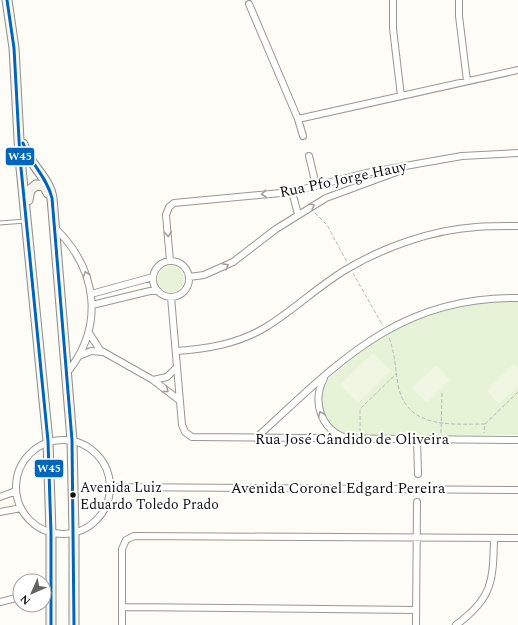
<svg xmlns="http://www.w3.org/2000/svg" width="518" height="625" font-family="Spectral,serif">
  <rect width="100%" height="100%" fill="#fdfcf7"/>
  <path fill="#e7f3d7" d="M158 279a13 13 0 1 1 26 0a13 13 0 1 1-26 0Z
    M492 302H518V435H350C337 432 326 423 322 409 320 401 321 391 326 383 329 377 336 373 341 368 369 343 402 324 438 313 456 307 474 305 492 302Z"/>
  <path fill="#f0f6e1" d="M373 353 391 371 358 403 340 385Z
    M514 364 518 368V386L499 404 487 391Z
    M436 365 450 380 427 403 412 388Z"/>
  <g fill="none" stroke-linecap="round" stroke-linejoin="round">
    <defs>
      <path id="lane" d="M0 223 25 221"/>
      <path id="street" d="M393 0V29L401 96
        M459 0V16L467 81
        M249 4 298 119 303 136
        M298 119 518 70
        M309 156 316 185
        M292 192 298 214
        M55 228C98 270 105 327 66 374
        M170 261 166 215 169 207 174 203 292 192 366 173 422 163 462 156 518 153
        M153 279a18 18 0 1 1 36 0a18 18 0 1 1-36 0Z
        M189 277 204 275 233 262 276 229 326 198 402 170
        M91 294 153 277
        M171 297 182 425 185 432 192 437 518 440
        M92 305 150 291H158
        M89 333 100 350 153 380 179 400
        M176 351C207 349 238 344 266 327 294 310 318 286 347 269 384 247 432 230 476 227 490 226 504 226 518 226
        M79 356 91 351 103 352
        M324 378C312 401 320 429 346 438
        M153 380 167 377 177 367
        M256 438C338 363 398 296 518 298
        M417 439 418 474
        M16 487a47 47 0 1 1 94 0a47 47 0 1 1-94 0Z
        M111 487 518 490
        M0 497 16 491
        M0 512 21 508
        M0 602 20 597
        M122 607 416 610
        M122 625V549L126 540 134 536 518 538
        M416 625 417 502
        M456 625C493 598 493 581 494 538"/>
      <path id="secondary" d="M7 0 14 48 20 158 48 441 51 533V625
        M23 144C28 164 49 177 52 198L72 440 74 533V625
        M28 200 30 190 36 185 44 186 48 193"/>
    </defs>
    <use href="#lane" stroke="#979795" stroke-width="5"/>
    <use href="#street" stroke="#979795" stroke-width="8"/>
    <use href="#secondary" stroke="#8e8d8b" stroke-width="11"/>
    <path stroke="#b9b9b8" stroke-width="1" stroke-dasharray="4 2" stroke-linecap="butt" d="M315 213 327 225 347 262
      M353 273 383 326
      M389 338C396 355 395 372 399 389 409 429 453 424 485 424L484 433
      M485 424 518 392
      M360 432V409L397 373
      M441 433 442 392"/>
    <use href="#lane" stroke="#fffffe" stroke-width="3"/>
    <use href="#street" stroke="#fffffe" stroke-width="6"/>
    <use href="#secondary" stroke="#f6f4eb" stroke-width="9"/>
    <defs>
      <path id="bus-1" d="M7 0 14 48 20 158 48 441 51 533V625
        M23 143C30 163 47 177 52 198L72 440 74 625"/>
    </defs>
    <use href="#bus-1" stroke="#fff" stroke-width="6"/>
    <use href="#bus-1" stroke="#0065bd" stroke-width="3"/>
  </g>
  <defs><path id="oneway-chevron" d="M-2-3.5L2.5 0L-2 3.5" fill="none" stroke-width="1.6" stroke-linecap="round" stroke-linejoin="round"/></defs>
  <g stroke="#a0a09f">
    <use href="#oneway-chevron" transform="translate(264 194) rotate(174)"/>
    <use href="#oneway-chevron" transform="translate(312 206) rotate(-30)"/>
    <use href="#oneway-chevron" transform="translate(168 234) rotate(85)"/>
    <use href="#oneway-chevron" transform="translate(226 266) rotate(-28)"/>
    <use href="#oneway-chevron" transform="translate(86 274) rotate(-109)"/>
    <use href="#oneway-chevron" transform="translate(166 390) rotate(36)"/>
    <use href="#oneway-chevron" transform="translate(321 414) rotate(-112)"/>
  </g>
  <circle fill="#111" stroke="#fff" stroke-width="1.5" cx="73" cy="495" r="3.5"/>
  <g text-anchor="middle" stroke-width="4" stroke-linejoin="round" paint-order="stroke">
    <g font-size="14" fill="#111" stroke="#fff" text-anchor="start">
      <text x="80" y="492">Avenida Luiz<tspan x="80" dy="17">Eduardo Toledo Prado</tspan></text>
    </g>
    <g font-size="15" fill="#111" stroke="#fff">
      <text transform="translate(343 179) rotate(-12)" y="5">Rua Pfo Jorge Hauy</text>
      <text x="352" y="444">Rua José Cândido de Oliveira</text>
      <text x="338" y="493">Avenida Coronel Edgard Pereira</text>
    </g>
  </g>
  <g stroke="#fff" stroke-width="1.5">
    <rect x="5" y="147" width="30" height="19" rx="4" fill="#0065bd"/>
    <rect x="34" y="459" width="30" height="19" rx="4" fill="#0065bd"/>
  </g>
  <g font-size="11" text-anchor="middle" font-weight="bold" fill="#fff">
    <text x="20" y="160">W45</text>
    <text x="49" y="472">W45</text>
  </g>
  <g transform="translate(32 593) rotate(225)"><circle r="19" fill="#ffffff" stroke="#a0a0a0"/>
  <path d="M0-3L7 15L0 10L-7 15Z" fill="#646362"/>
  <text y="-6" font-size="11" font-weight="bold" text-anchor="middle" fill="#111111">N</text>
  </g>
</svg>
